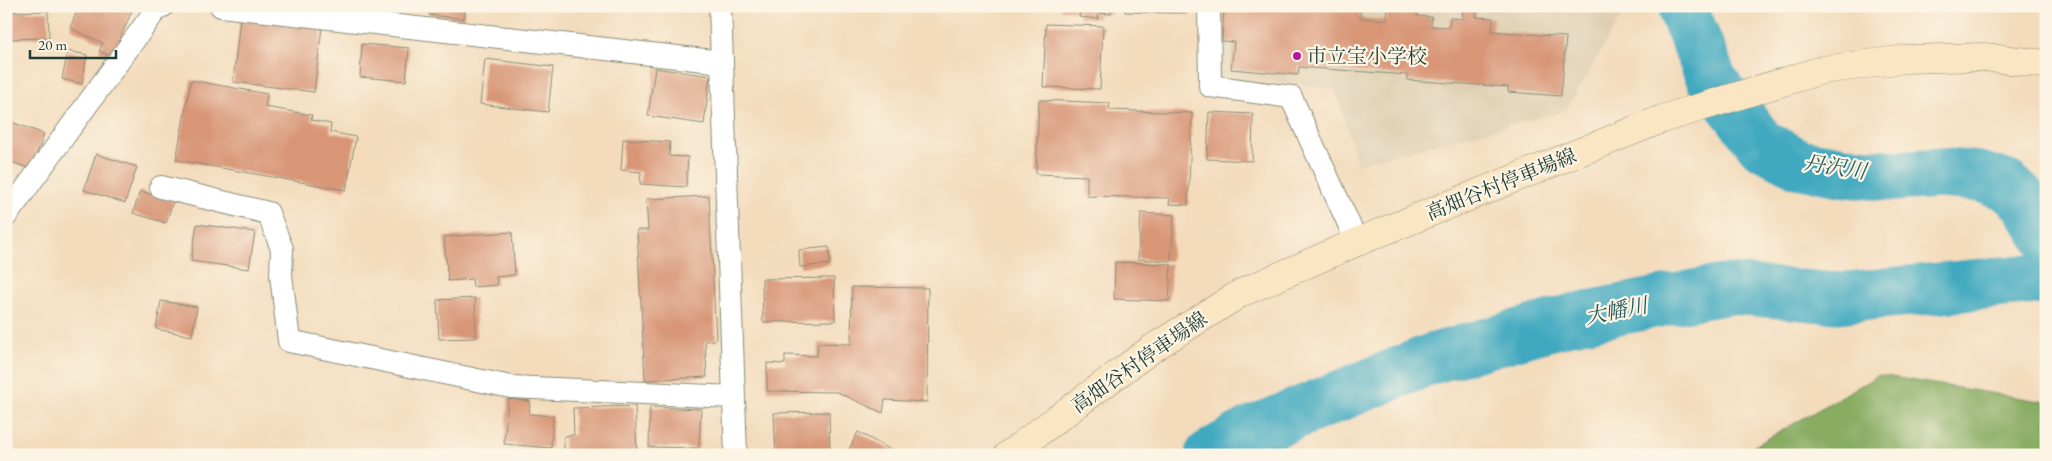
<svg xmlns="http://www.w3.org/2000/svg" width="2052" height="461" font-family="'EB Garamond','Noto Serif JP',serif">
  <rect width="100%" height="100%" fill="#fcf5e5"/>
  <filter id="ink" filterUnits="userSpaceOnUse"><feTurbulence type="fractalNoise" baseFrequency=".02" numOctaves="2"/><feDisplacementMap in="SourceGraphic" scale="10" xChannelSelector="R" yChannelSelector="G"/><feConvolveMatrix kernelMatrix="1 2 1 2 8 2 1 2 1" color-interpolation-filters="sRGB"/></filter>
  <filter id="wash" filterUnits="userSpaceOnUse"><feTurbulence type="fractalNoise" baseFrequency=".0096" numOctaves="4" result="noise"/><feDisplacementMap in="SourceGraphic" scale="20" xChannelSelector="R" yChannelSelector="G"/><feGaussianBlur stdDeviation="1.12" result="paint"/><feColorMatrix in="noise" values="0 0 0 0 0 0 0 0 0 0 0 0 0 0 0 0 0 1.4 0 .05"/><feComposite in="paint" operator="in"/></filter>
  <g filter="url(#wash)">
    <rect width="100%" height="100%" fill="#f3dbbc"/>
    <path fill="#dfcfb2" d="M1218 6H1627L1566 111 1357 164 1336 89 1219 76Z"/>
    <path fill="#87ac62" stroke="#53744b" d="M1879 375 2046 402V455H1739Z"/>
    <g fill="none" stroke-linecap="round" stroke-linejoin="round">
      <path stroke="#40a9c0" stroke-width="51" d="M1684 6 1685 14 1712 80 1762 145 1800 164 1846 172 1895 176 1940 173 1980 177 2006 185 2025 201 2046 235
        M1210 455 1248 433 1431 359 1573 319 1694 295 1730 289 1836 298 2046 278"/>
    </g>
    <g id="blocks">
      <path fill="#d89677" d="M79 6H134L112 57 99 51 103 43 70 28Z
        M353 6H382L381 13 352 9Z
        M430 6H465L464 19 429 15Z
        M1061 6H1112L1111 14 1099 13 1098 19 1079 17 1080 11 1061 10Z
        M1125 6H1187V13L1125 12Z
        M1224 6H1361L1360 18 1387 20 1388 6H1418L1417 16 1432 17 1431 26 1449 27 1450 18 1462 19 1463 6H1477L1476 17 1493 18 1492 31 1566 37 1561 96 1508 92V87L1407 80V75L1299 67 1298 75 1231 69 1234 42 1222 41Z
        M48 11 49 38 10 39 9 12Z
        M240 18 322 27 314 92 233 82Z
        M1046 24 1103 26 1100 89 1043 87Z
        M362 44 409 48 406 81 360 77Z
        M68 51 87 55 82 84 62 79Z
        M485 59 553 67 548 112 480 104Z
        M655 68 710 76 704 124 648 116Z
        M191 80 267 94 265 107 312 115 311 120 331 124 330 132 356 137 346 190 176 160Z
        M1039 100 1110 103 1109 110 1192 113 1188 205 1169 204 1170 198 1087 196V176L1036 174Z
        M1209 112 1253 114 1252 161 1207 159Z
        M6 120 44 134 31 169 6 160Z
        M623 139 670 142 669 156 688 157 686 187 640 184 641 172 621 170Z
        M96 154 137 167 125 203 84 190Z
        M140 191 173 201 166 223 133 213Z
        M709 196 716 340 705 341 707 377 645 380 637 230H648L646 199Z
        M1141 213 1174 215 1171 261 1138 259Z
        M197 224 255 232 249 269 191 261Z
        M512 232 515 275 496 277 497 285 473 287 472 279 448 281 444 237Z
        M829 247 830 264 800 267 799 250Z
        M1115 262 1171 264 1169 301 1114 299Z
        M834 278 835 321 763 322 762 279Z
        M852 287 928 288 927 402 885 400 883 413 837 392 767 391V363L785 364V355L817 356 818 343 851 344Z
        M475 298 476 338 439 339 437 300Z
        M161 301 197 307 192 336 156 329Z
        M508 399 530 401 529 414 553 416 551 448 504 444Z
        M635 406 637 454 564 455V436L574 435 573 408Z
        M650 407 701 409 699 448 649 447Z
        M829 412 830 455H776L774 413Z
        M858 432 900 455H846Z"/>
    </g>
  </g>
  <g filter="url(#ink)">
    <use href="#blocks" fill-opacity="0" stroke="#898c78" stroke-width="1"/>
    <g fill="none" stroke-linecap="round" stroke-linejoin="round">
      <defs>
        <path id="minor" d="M221 6 722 62
          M720 6 736 455
          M1209 6 1210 86 1291 97 1357 242
          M161 187 268 213 282 249 281 275 289 341 511 387 733 397
          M6 216 158 7 163 6"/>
        <path id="secondary" d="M1008 455 1153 348 1241 293 1357 242 1662 119 1822 70 1905 59 1984 57 2046 64"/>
      </defs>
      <use href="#minor" stroke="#898c78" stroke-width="24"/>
      <use href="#secondary" stroke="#898c78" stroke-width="29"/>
      <use href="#minor" stroke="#fff" stroke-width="22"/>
      <use href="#secondary" stroke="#fbe6c3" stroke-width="28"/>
    </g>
  </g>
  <circle fill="#b5179e" stroke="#fcf5e5" stroke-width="2" cx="1297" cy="56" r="5"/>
  <g text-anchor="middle" stroke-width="4.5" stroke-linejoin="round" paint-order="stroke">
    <g font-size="20" fill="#1f3d34" stroke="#fcf5e5" text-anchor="start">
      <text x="1307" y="63">市立宝小学校</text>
    </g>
    <g font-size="20" fill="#1f3d34" stroke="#fcf5e5">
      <text transform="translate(1501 184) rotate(-22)" y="7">高畑谷村停車場線</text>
      <text transform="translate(1139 362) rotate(-35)" y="7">高畑谷村停車場線</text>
    </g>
    <g font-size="21" font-style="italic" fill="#295d5e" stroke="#fcf5e5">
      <text transform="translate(1835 167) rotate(9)" y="7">丹沢川</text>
      <text transform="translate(1616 311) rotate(-11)" y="7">大幡川</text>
    </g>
  </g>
  <rect width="2052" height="461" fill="none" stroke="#fcf5e5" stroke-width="25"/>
  <path d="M30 50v8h86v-8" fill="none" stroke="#1f3d34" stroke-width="2.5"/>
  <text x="38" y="50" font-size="15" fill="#1f3d34" stroke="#fcf5e5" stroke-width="4" paint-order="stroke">20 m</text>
</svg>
